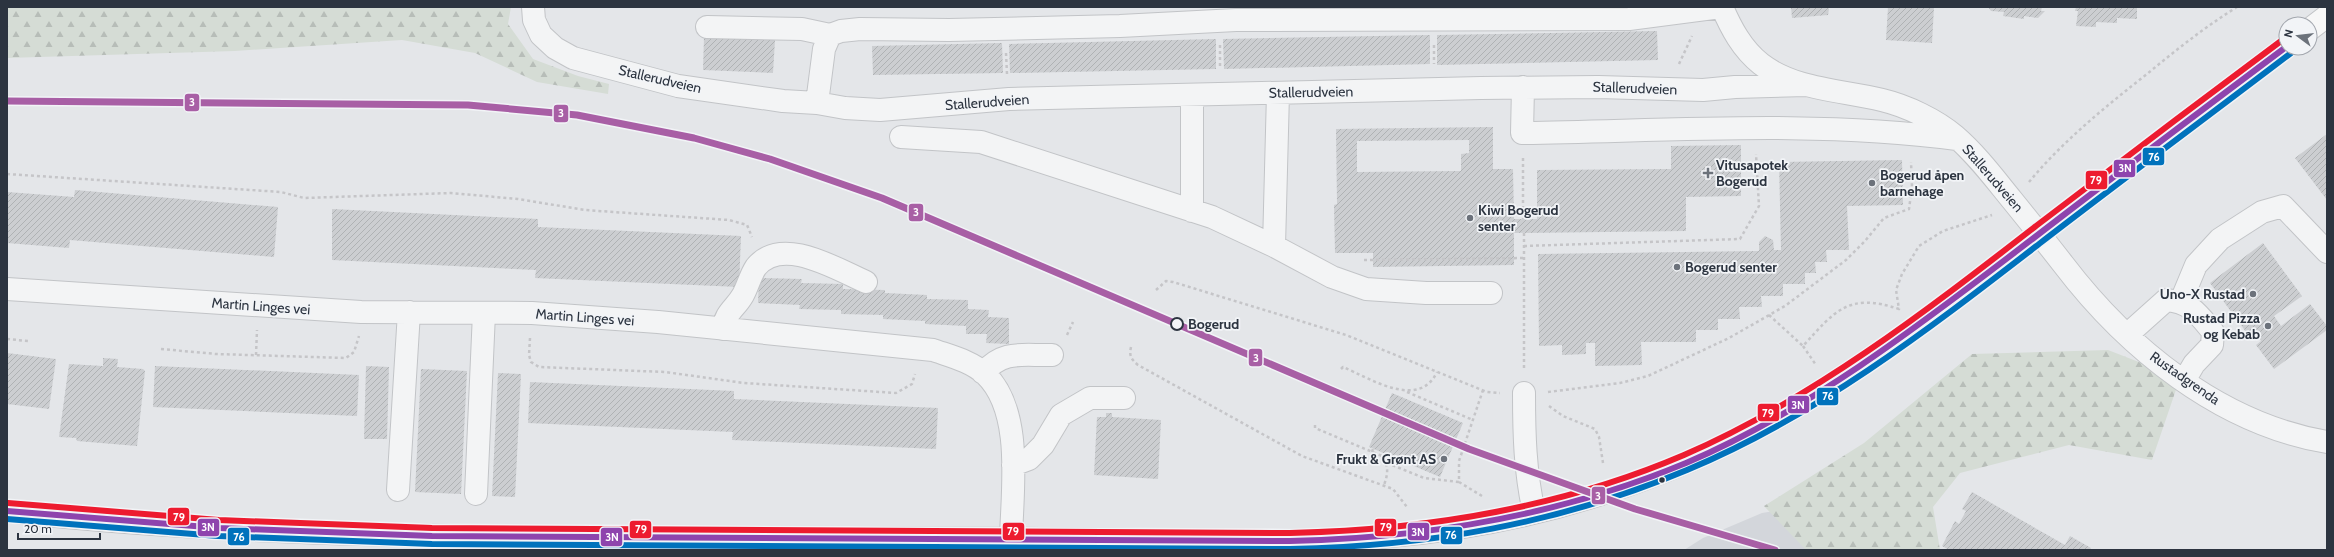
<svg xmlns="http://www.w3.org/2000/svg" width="2334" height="557" font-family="Cabin,sans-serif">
  <defs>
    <pattern id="forest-firs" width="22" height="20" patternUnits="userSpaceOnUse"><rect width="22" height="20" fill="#d5dcd5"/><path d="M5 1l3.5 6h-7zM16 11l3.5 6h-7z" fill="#b7bdb8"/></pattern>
    <pattern id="building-hatch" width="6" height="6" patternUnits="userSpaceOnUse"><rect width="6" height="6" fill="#ccced1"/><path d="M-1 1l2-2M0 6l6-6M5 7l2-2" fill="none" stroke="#afb2b4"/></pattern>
  </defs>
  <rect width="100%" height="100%" fill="#e4e6e9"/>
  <path fill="#d3d6db" d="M1856 497 1860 550H1684L1703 538 1762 513Z"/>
  <path fill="url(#forest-firs)" d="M7 7H511L508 24 533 59 578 76 609 84 608 94 537 82 475 53 402 40 235 51 7 58Z
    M2108 350 2180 378 2152 460 2069 445 1960 473 1933 507 1940 550H1806L1764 506 1864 443 1972 354Z"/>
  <path fill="url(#building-hatch)" fill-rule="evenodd" d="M1791 7H1828L1829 9 1828 15 1792 18Z
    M1888 7H1934L1932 43 1886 40Z
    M1988 7H2042L2041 11H2045L2038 18 2024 16V19L2003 16 2004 12 1991 11Z
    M2076 7H2137V19L2117 18V23L2096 22V27L2076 26 2078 11H2075Z
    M1657 31 1658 60 1437 65V35Z
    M1430 35V64L1224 69 1223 39Z
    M704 37 775 40 773 73 703 70Z
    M1216 39V69L1010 73 1009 44Z
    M1002 43 1003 73 873 75 872 46Z
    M1493 127V169H1513L1514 219H1537V170L1671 169V146L1741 145V196L1686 197V231L1514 233V265L1373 267V253H1335L1334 205 1337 204 1336 129ZM1469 140V153L1461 154V171L1357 172V141Z
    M2327 134V200L2295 158Z
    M1902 160 1903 205 1847 206 1849 250H1826L1827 262H1815L1816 273H1805V284H1783V296H1761L1762 307H1739L1740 319H1718V330H1696V342H1641L1642 365 1595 366V343H1586V354L1562 355V345L1539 346 1538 254 1759 251V242L1765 236 1773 240 1774 250H1781L1779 162Z
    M75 190 278 207 274 257 70 240 69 248 7 243V192L74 197Z
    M332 209 538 219V227L741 236 739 287 535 278 536 270 332 260Z
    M2263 243 2302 296 2274 316 2281 326 2310 304 2327 326V330L2274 369 2256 345 2261 341 2255 331 2249 336 2210 283Z
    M759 278 802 279 801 283 843 284V289L885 290V293L927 295V299L968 300V309L989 310 988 317 1009 318V344L986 343 987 334H966V326L925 324V321L883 319V315L841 314V310L799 309 800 305 758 303Z
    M7 353 56 359 49 409 7 404Z
    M103 358 118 359 117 367 143 369 145 371 137 446 77 441 76 438 59 437 69 364 103 366Z
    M155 366 359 375 357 416 153 407Z
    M366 366 389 367 387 439H364Z
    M421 369 467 371 461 494 415 492Z
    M498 373 521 374 515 497 492 496Z
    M530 382 734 391V399L938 408 936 449 732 440 733 432 528 423Z
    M1392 393 1463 423 1440 477 1369 447Z
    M1106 413H1112V417L1161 420 1158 479 1094 475 1097 417H1106Z
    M1972 492 2065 545 2070 536 2091 548 2090 550H1949L1942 546 1955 521 1959 524 1966 511 1962 509Z"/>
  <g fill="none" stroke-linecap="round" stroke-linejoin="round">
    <defs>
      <path id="minor" d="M533 7 534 20 541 35 555 48 573 58 678 86 783 101 817 103
        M1721 7 1629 19 1236 20 1120 26 949 30 860 29 841 31 830 35 824 49 817 103 845 108 880 110 1009 99 1481 88 1598 87 1703 90 1735 87 1806 85
        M1722 7C1731 28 1742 49 1761 64 1795 90 1842 90 1882 100 1907 106 1936 120 1955 136 1977 155 1994 178 2012 200 2029 221 2046 242 2063 264 2127 348 2220 424 2327 442
        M707 27 802 29 830 35
        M1523 87 1522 133C1667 131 1813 120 1957 139
        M1278 93 1274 246 1332 277 1366 289 1426 293H1491
        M1192 95V211
        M901 137 981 142 1212 217 1274 246
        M7 289 361 312 532 313 658 322 933 350C950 356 971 361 985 374 1024 411 1012 490 1011 539
        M2181 301 2196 265 2220 239 2262 212 2283 206 2327 252
        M723 329C726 311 735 309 743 295 748 286 750 276 756 267 782 235 836 269 866 282
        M2128 334 2166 300C2191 302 2198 314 2213 332L2212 345 2194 364 2184 381
        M983 373C1004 349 1023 356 1052 355
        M1524 393C1524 434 1525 472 1534 512
        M1013 465 1029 459 1043 445 1061 415 1090 398H1124
        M398 490 409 312
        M476 494 484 313"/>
      <path id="major" d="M2310 29 2327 16
        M7 511C289 542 574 537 858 538 951 538 1045 539 1138 540 1219 541 1300 543 1381 537 1486 529 1591 503 1687 462 1819 406 1931 317 2043 231 2124 169 2205 108 2286 47"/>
    </defs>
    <use href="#minor" stroke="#c2c4c7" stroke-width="24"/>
    <use href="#major" stroke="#c1c3c6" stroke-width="24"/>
    <path stroke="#c5c5c8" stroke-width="2.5" stroke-dasharray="3 3" stroke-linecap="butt" d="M1220 45V68
      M1434 45V64
      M1006 53 1007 74
      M1679 64 1692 36
      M1523 158V219
      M7 174 281 192 304 198 451 193 518 199 585 210 729 220 747 225 752 237
      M2029 182C2063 141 2105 107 2147 74 2176 50 2205 27 2237 7
      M1524 233V369
      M1524 246 1740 239 1759 206 1756 154
      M1364 260 1524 258
      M1156 290 1166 281 1173 282 1346 335 1487 392 1500 393
      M1769 315 1803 346C1835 311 1848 292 1899 309L1896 290 1902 274 1919 246 1943 231 1992 215
      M1067 335 1073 322
      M530 338 529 355 531 362 539 367 665 372 744 383 896 393 912 384 915 374
      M7 339 28 341
      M1803 346 1816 365
      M1131 347C1129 356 1131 359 1138 365L1302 456 1393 489 1407 507
      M161 349 216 354 346 358 354 352 359 336
      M256 355 257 330
      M1341 369 1343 367C1371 379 1419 410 1437 372
      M1407 392 1473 420
      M1548 392 1620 383 1648 376 1729 338 1785 306 1846 260 1865 241 1884 218 1909 209 1912 187 1911 162
      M1549 406 1563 416 1595 429 1599 437 1603 463
      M1315 425V428L1382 456C1389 466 1388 474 1384 485
      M1372 452 1374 446
      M1387 463 1424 478 1459 482
      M1482 496 1459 482V461L1483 390"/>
    <use href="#minor" stroke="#f3f4f5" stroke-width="22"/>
    <use href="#major" stroke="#f7f7f7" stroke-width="22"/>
    <defs>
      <path id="bus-1" d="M7 511 219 528 432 536 1290 541C1426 538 1559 516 1686 463 1814 408 1925 321 2035 237 2118 173 2202 110 2286 47"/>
      <path id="bus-2" d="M7 519 218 536 432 544 1290 549C1429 546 1558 524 1687 470 1817 416 1929 329 2039 244 2122 180 2207 117 2291 53"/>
      <path id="bus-3" d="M8 503 219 520 432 528 1290 533C1425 530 1558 509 1684 455 1813 399 1925 312 2036 226 2117 164 2199 102 2281 41"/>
    </defs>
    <use href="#bus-1" stroke="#f2f4f7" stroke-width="9"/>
    <use href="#bus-2" stroke="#f2f4f7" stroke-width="9"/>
    <use href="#bus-3" stroke="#f2f4f7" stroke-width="9"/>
    <use href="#bus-1" stroke="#8e44ad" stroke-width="6"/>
    <use href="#bus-2" stroke="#0072bc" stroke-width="6"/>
    <use href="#bus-3" stroke="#ed1b2f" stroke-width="6"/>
    <defs>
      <path id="metro-1" d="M7 101 468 105 577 115 694 138 770 159 882 198 1469 449 1635 509 1775 550"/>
    </defs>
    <use href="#metro-1" stroke="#f2f4f7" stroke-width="10"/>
    <use href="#metro-1" stroke="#a85fa5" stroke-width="7"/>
  </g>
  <g fill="#6c727b" stroke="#f2f4f7" stroke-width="1.5">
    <path d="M1706 167h4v4h4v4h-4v4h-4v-4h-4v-4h4z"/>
    <circle cx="1872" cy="183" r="4"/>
    <circle cx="1470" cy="218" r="4"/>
    <circle cx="1677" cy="267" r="4"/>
    <circle cx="2253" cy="294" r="4"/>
    <circle cx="2268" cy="326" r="4"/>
    <circle cx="1444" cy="459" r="4"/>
  </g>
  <circle fill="#f2f4f7" stroke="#2c3440" stroke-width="2" cx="1177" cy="324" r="6"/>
  <circle fill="#2c3440" stroke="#f2f4f7" stroke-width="1.5" cx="1662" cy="480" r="3.5"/>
  <g text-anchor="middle" stroke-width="3.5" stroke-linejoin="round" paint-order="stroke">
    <g font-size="14" fill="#2c3440" stroke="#f2f4f7">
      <text transform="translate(660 79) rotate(13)" y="5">Stallerudveien</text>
      <text transform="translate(1635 88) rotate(2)" y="5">Stallerudveien</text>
      <text transform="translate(1311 92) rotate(-1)" y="5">Stallerudveien</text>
      <text transform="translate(987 102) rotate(-4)" y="5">Stallerudveien</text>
      <text transform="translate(1993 178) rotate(49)" y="5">Stallerudveien</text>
      <text transform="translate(261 306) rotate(4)" y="5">Martin Linges vei</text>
      <text transform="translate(585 317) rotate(4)" y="5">Martin Linges vei</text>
      <text transform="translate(2185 378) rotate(35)" y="5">Rustadgrenda</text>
    </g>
    <g font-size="14" font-weight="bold" fill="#2c3440" stroke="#f2f4f7" text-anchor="start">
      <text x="1716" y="170">Vitusapotek<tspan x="1716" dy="16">Bogerud</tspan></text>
      <text x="1880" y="180">Bogerud åpen<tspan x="1880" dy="16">barnehage</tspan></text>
      <text x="1478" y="215">Kiwi Bogerud<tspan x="1478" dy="16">senter</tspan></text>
      <text x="1685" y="272">Bogerud senter</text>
      <text x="2245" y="299" text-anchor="end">Uno-X Rustad</text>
      <text x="2260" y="323" text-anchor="end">Rustad Pizza<tspan x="2260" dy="16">og Kebab</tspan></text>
      <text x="1436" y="464" text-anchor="end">Frukt &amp; Grønt AS</text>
    </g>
    <g font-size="14" font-weight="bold" fill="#2c3440" stroke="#f2f4f7" text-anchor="start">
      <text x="1188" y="329">Bogerud</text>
    </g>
  </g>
  <g stroke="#f2f4f7" stroke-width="1.5">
    <rect x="184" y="93" width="16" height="19" rx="4" fill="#a85fa5"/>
    <rect x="553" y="104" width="16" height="19" rx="4" fill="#a85fa5"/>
    <rect x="2142" y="147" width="23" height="19" rx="4" fill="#0072bc"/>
    <rect x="2113" y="159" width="23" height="19" rx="4" fill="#8e44ad"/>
    <rect x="2085" y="170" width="23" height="20" rx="4" fill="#ed1b2f"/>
    <rect x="908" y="203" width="16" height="19" rx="4" fill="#a85fa5"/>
    <rect x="1248" y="348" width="15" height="19" rx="4" fill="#a85fa5"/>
    <rect x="1816" y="387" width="23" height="19" rx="4" fill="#0072bc"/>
    <rect x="1787" y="395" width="23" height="19" rx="4" fill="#8e44ad"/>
    <rect x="1757" y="403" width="23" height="19" rx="4" fill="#ed1b2f"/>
    <rect x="1591" y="486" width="15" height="19" rx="4" fill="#a85fa5"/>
    <rect x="167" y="507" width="23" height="19" rx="4" fill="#ed1b2f"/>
    <rect x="197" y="518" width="23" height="19" rx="4" fill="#8e44ad"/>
    <rect x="1374" y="518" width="23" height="19" rx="4" fill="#ed1b2f"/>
    <rect x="629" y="520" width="23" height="19" rx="4" fill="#ed1b2f"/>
    <rect x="1002" y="522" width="23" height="19" rx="4" fill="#ed1b2f"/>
    <rect x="1407" y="522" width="23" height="19" rx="4" fill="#8e44ad"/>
    <rect x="1440" y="526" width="23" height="19" rx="4" fill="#0072bc"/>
    <rect x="227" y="527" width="23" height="19" rx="4" fill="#0072bc"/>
    <rect x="600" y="527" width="23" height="20" rx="4" fill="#8e44ad"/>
  </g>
  <g font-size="11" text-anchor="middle" font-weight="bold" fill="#fff">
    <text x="192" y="106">3</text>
    <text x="561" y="117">3</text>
    <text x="2154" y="161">76</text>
    <text x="2125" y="172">3N</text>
    <text x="2096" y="184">79</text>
    <text x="916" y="216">3</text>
    <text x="1256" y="362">3</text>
    <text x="1828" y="400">76</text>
    <text x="1798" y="409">3N</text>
    <text x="1768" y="417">79</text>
    <text x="1598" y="500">3</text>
    <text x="179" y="521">79</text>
    <text x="208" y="531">3N</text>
    <text x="1386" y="531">79</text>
    <text x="641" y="533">79</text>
    <text x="1013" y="535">79</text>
    <text x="1418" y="536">3N</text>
    <text x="1451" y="539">76</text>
    <text x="239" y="541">76</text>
    <text x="612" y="541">3N</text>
  </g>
  <rect width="2334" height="557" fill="none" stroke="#2c3440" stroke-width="16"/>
  <g transform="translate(2298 36) rotate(285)"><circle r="19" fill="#f2f4f7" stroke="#a3a7ae"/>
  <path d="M0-3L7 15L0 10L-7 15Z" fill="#6c727b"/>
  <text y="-6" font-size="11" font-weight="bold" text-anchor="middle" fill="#2c3440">N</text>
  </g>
  <path d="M18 533v6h82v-6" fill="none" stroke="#2c3440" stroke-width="2"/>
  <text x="24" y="533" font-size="12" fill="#2c3440" stroke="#f2f4f7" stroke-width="3" paint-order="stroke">20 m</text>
</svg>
